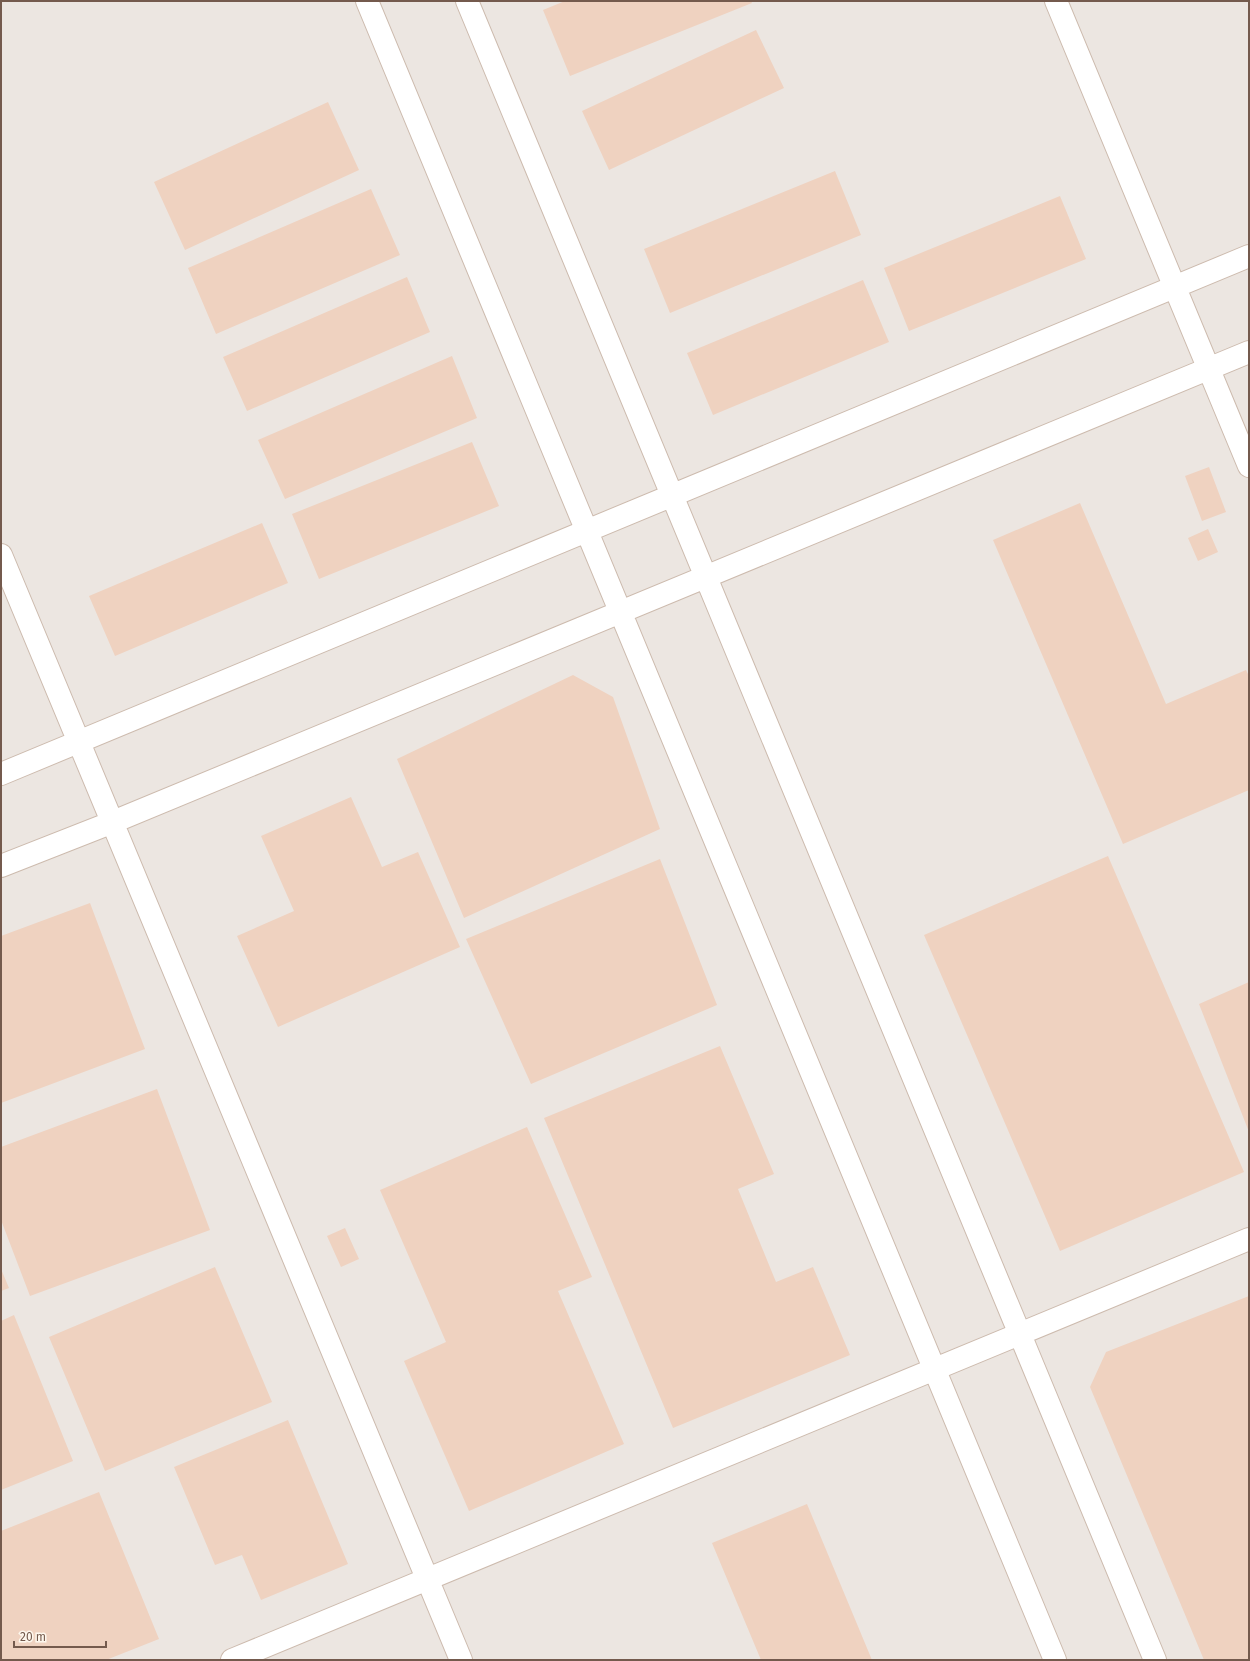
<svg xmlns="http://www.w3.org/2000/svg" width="1250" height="1661" font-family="'Fira Sans',sans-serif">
  <rect width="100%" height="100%" fill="#fbf3e7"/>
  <path fill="#ece6e1" d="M1 1H1249V1660H1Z"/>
  <path fill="#efd2c0" d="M565 1H751L752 3 570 76 543 10Z
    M756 30 784 88 609 170 582 111Z
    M328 102 359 170 185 250 154 182Z
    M835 171 861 235 670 313 644 249Z
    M371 189 400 255 216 334 188 268Z
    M1060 196 1086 259 909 331 884 268Z
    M407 277 430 332 247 411 223 357Z
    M863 280 889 342 713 415 687 353Z
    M452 356 477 418 285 499 258 440Z
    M472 442 499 506 319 579 292 514Z
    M1209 467 1226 512 1202 521 1185 476Z
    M1080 503 1166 704 1246 670 1249 676V790L1123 844 993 540Z
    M262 523 288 583 115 656 89 596Z
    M1208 529 1218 552 1198 561 1188 538Z
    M573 675 613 697 660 829 464 918 397 759Z
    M351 797 382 867 418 852 460 947 278 1027 237 936 294 911 261 836Z
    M1108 856 1244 1172 1060 1251 924 935Z
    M660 859 717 1005 531 1084 466 939Z
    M90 903 145 1049 1 1103V936Z
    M1249 982V1132L1199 1004Z
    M720 1046 774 1174 738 1189 776 1282 813 1267 850 1355 673 1428 544 1118Z
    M157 1089 210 1230 30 1296 1 1220V1147Z
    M527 1127 592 1277 558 1291 624 1444 469 1511 404 1361 446 1342 380 1190Z
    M345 1228 359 1259 341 1267 327 1236Z
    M215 1267 272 1402 105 1471 49 1337Z
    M1 1269 9 1288 1 1291Z
    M1249 1296V1660H1204L1090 1387 1106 1352Z
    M14 1315 73 1461 1 1490V1321Z
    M288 1420 348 1564 261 1600 242 1555 215 1565 174 1467Z
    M99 1492 159 1639 106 1660H1V1531Z
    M807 1504 872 1660H761L712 1543Z"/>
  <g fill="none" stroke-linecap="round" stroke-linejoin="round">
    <defs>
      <path id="minor" d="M367 1 1055 1660
        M467 1 1155 1660
        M1056 1 1249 466
        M1 555 461 1660
        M1 774 1249 256
        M1 866 113 822 1249 352
        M232 1660 1249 1239"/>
    </defs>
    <use href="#minor" stroke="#cdbbae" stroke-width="24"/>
    <use href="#minor" stroke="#fff" stroke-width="22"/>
  </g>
  <rect width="1250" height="1661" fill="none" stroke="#745a4d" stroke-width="4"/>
  <path d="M14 1641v6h92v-6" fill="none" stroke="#745a4d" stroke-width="2"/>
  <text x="20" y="1641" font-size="12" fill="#745a4d" stroke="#fef7ed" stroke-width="3" paint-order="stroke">20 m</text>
</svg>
